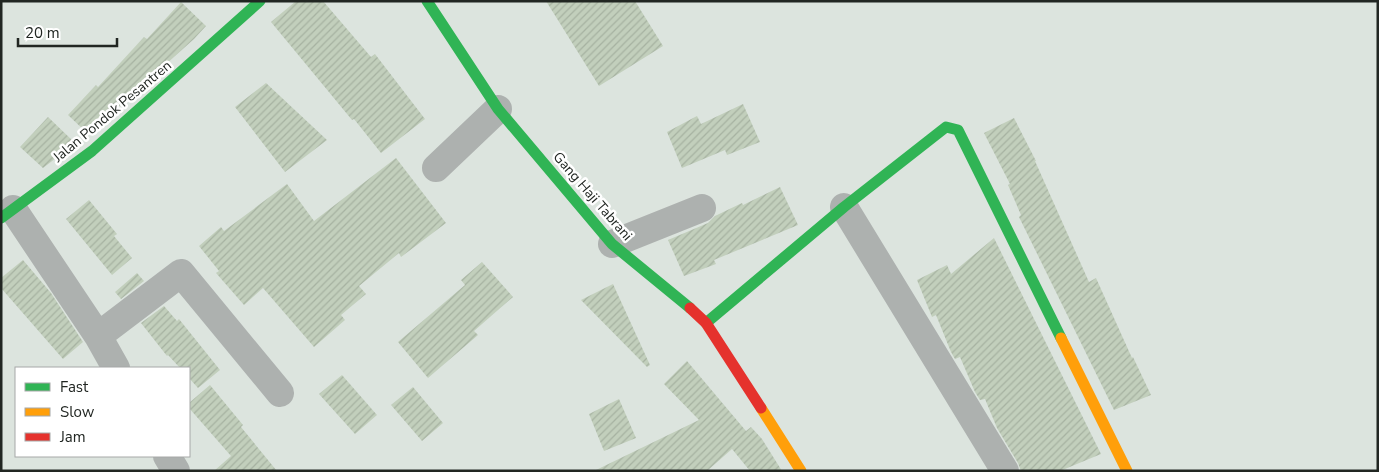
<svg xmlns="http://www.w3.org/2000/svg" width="1379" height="472" font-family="'Nunito Sans',sans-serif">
  <defs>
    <pattern id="building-hatch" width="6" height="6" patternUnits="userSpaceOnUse" patternTransform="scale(1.25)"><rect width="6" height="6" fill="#c2cfbc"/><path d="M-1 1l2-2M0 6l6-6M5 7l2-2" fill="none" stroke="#a6b2a1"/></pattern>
  </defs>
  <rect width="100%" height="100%" fill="#dce4de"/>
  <path fill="url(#building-hatch)" d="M296 1H323L371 57 375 54 425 119 381 153 354 119 352 120 271 22Z
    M546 1H635L663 46 599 86Z
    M181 2 206 26 194 39 88 134 68 115 96 85 98 87 144 37 147 39Z
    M266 83 327 140 285 172 235 107Z
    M743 104 760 142 727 155 725 150 682 168 667 132 697 116 701 124Z
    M48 117 73 141 60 155 43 168 20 147Z
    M1014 118 1036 161H1035L1089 282 1096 278 1132 358 1133 357 1151 395 1114 410 1019 217 1021 215 1008 185 1010 184 984 133Z
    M396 158 446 223 401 257 399 253 359 286 366 294 341 315 345 320 314 347 263 288 244 305 216 273 219 271 199 246 221 227 224 231 287 184 314 221Z
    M780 187 798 225 714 260 716 264 684 276 668 240 708 223 715 216 742 203 743 205Z
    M89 200 117 234 114 236 132 258 112 275 66 219Z
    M994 238 1101 454 1060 471H1021L1018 463 997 428 985 399 980 400 975 392 960 357 955 359 951 352 936 315 932 317 917 280 947 265 951 274Z
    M23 260 51 293 83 342 63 359 1 288V278Z
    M482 262 513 297 474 331 478 335 428 378 398 342 465 285 461 280Z
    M137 273 144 281 121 299 115 292Z
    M613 284 650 365 647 367 581 300Z
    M164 306 177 321 179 319 220 370 198 388 189 378V368H180L168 355 167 356 141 323Z
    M687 361 746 431 751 427 762 439 782 471H750L732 449 707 471H594L699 420 664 384Z
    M342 375 377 415 355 434 319 394Z
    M210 385 243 425 241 427 277 471H214L231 456 189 408V403Z
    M413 387 443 423 422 441 391 405Z
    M619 399 636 438 604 451 589 414Z"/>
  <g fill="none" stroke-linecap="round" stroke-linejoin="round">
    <path stroke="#adb1af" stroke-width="28" d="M436 168 498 109
      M844 207 1005 471
      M13 209 98 336 116 368
      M612 244 702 208
      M98 336 181 273 280 393
      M167 456 176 471"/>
    <path stroke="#30b455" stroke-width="11" d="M427 1 498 109 612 244 690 308
      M1 218 92 151 260 1
      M706 323 844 207 946 127 958 130 1061 338"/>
    <path stroke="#ff9f0a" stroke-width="11" d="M1061 338 1127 471
      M761 408 801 471"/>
    <path stroke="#e5322d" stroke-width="11" d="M690 308 706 323 761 408"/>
  </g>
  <g text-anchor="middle" stroke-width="5" stroke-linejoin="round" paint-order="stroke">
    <g font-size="14" fill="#212622" stroke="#fff">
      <text transform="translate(112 111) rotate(-40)" y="5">Jalan Pondok Pesantren</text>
      <text transform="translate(593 196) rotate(49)" y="5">Gang Haji Tabrani</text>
    </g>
  </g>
  <rect width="1379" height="472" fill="none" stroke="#212622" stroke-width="5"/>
  <rect x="15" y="367" width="175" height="90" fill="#ffffff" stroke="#a6a8a7"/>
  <rect x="25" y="383" width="25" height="8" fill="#30b455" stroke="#a6a8a7"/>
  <text x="60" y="392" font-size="15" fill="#212622">Fast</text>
  <rect x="25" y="408" width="25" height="8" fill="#ff9f0a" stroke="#a6a8a7"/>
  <text x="60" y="417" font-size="15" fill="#212622">Slow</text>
  <rect x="25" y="433" width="25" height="8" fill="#e5322d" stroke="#a6a8a7"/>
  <text x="60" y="442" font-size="15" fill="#212622">Jam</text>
  <path d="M18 38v8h99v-8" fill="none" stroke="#212622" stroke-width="2.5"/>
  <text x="25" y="38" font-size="15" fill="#212622" stroke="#ffffff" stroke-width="4" paint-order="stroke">20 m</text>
</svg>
